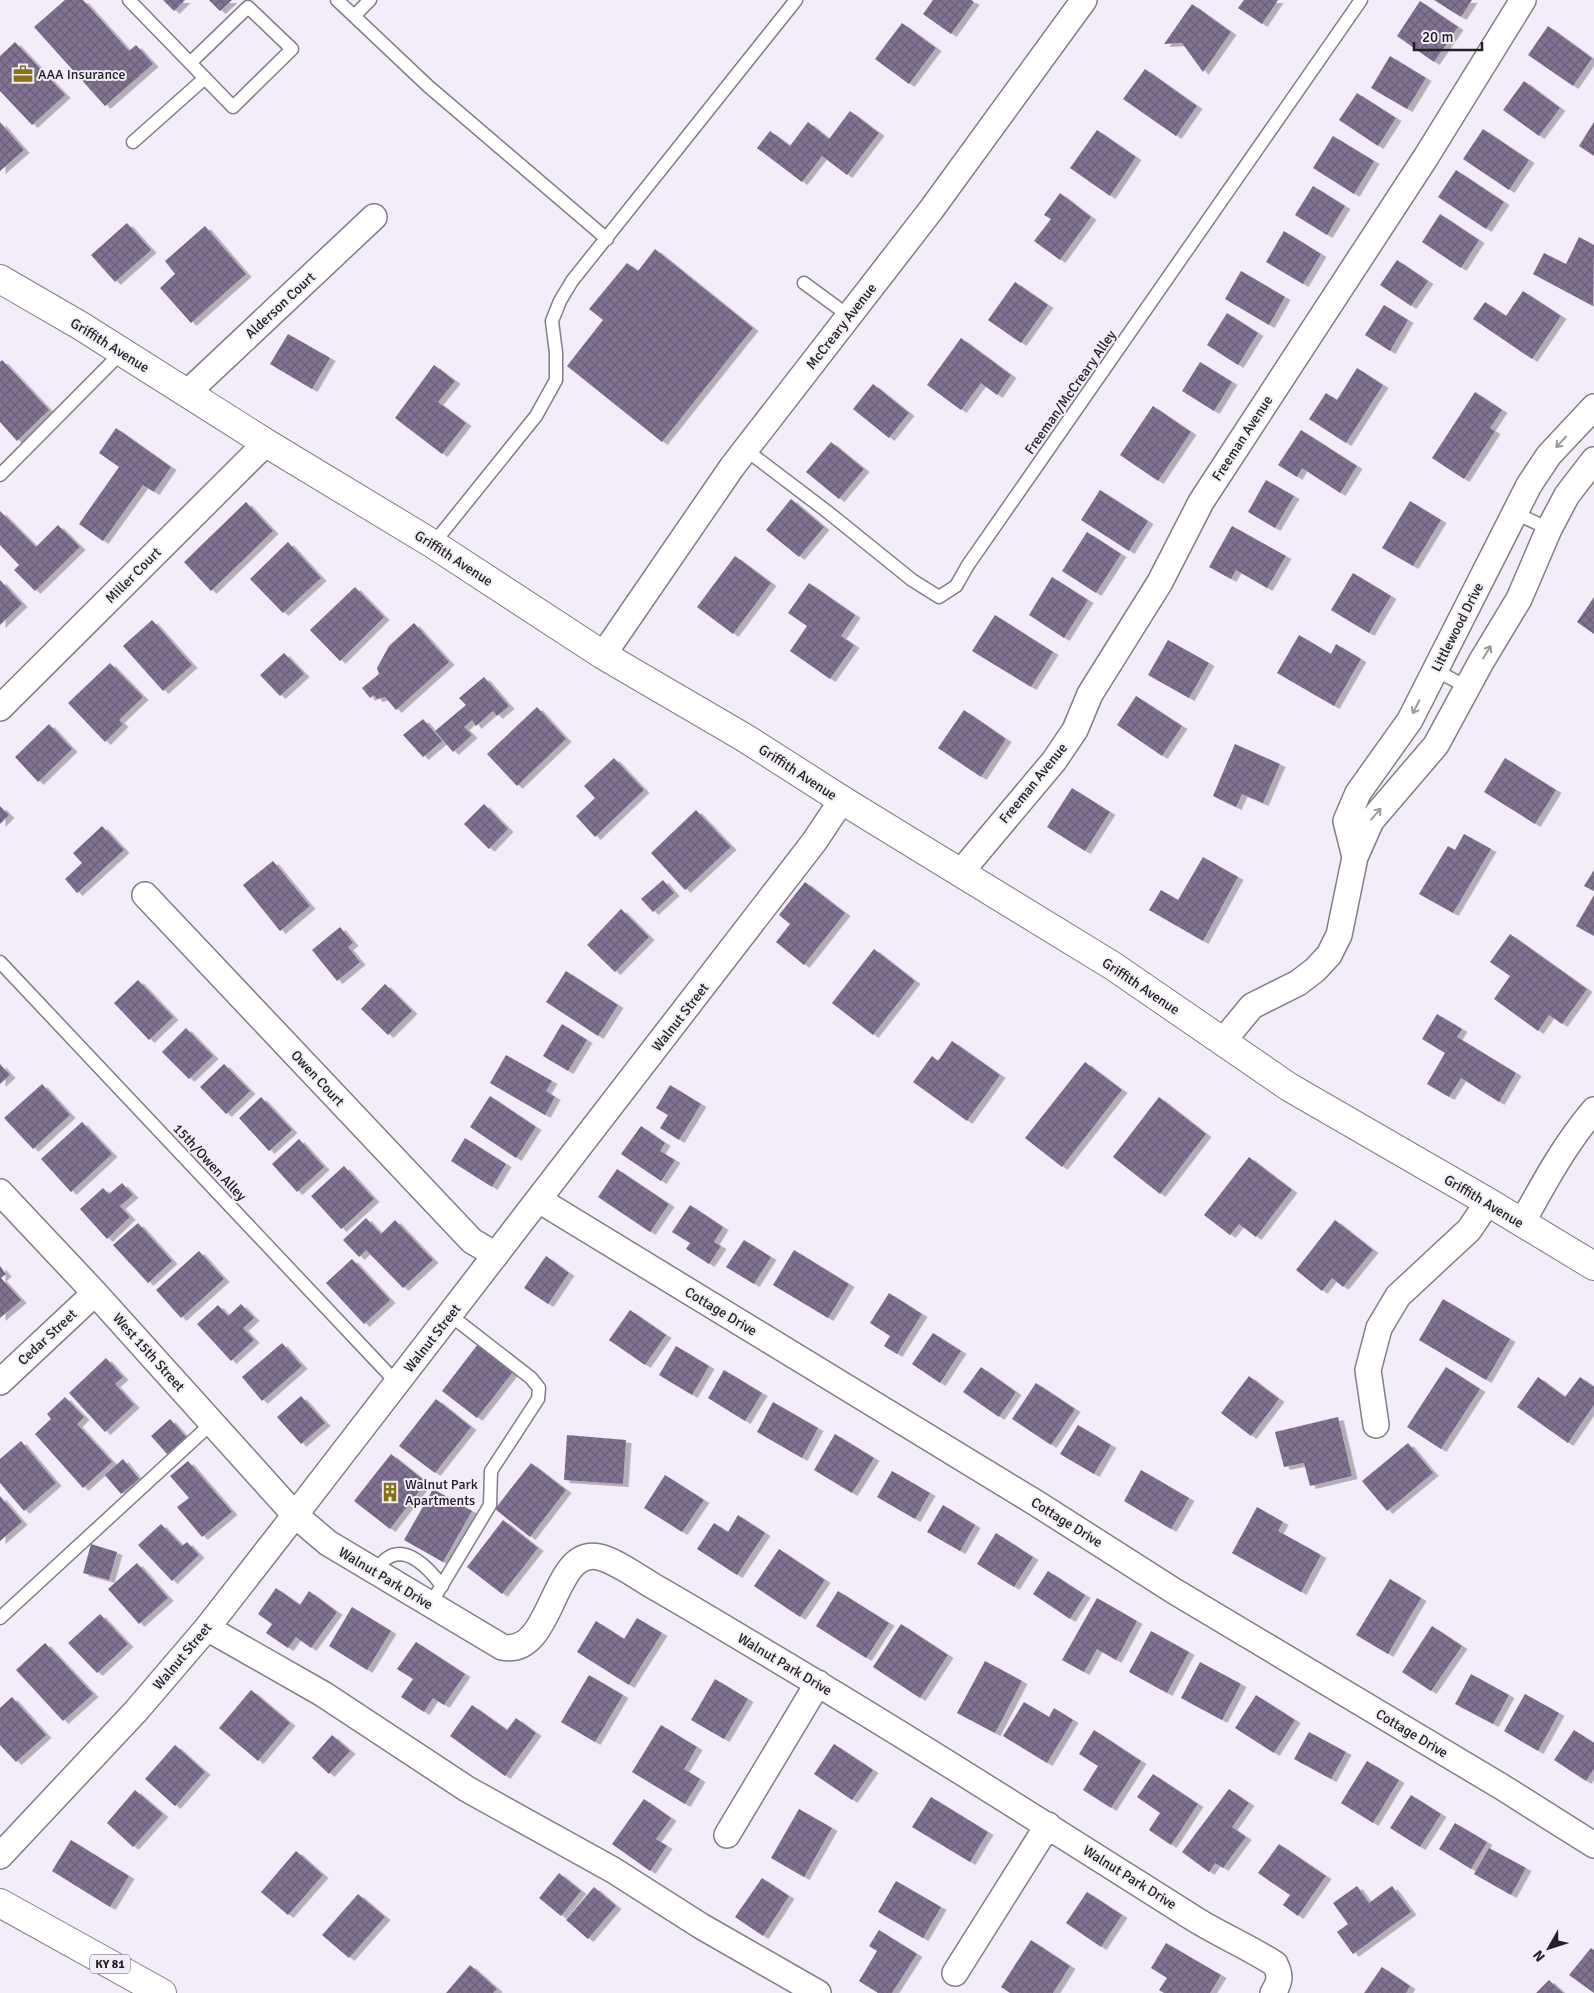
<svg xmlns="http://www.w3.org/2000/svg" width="1594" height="1993" font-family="Signika,sans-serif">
  <defs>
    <pattern id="building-cross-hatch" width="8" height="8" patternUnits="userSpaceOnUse" patternTransform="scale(1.25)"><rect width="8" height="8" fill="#827393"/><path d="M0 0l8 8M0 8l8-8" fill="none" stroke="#6a5e78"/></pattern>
    <filter id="shadow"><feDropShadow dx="5.5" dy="3" stdDeviation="0" flood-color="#0004"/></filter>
  </defs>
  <rect width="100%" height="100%" fill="#f2edf8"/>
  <path fill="url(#building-cross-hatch)" filter="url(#shadow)" d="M65 0H83L129 51 136 45 153 64 105 106 34 27Z
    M163 0H185L174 11Z
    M209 0H232L220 11Z
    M933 0H971L974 2 951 34 923 14Z
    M1244 0H1278L1262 24 1238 8Z
    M1434 0H1472L1461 17Z
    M1420 1 1458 27 1434 62 1397 36Z
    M1192 4 1231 32 1203 72 1182 43 1164 44Z
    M902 23 936 48 909 84 875 59Z
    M1548 26 1592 58 1573 86 1528 55Z
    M15 42 65 95 32 125 0 91V56Z
    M1390 56 1426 78 1407 109 1371 88Z
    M1145 69 1197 106 1176 136 1123 99Z
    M1524 81 1560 108 1539 136 1503 110Z
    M1357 93 1396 118 1378 146 1339 120Z
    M850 111 879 133 847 175 822 156 802 182 757 148 770 131 790 146 808 122 829 139Z
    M0 122 24 150 0 171Z
    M1594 122V156L1579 146Z
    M1483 129 1529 160 1509 190 1463 159Z
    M1097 130 1136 157 1110 196 1070 168Z
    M1333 136 1374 161 1354 194 1313 168Z
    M1456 170 1504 202 1486 229 1438 197Z
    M1313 186 1345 206 1327 235 1295 215Z
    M1060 193 1091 217 1060 260 1034 241 1051 219 1044 215Z
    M1440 214 1479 240 1461 268 1422 242Z
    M127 223 151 250 115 282 91 255Z
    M205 226 246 274 191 323 160 288 175 274 165 261Z
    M1284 231 1321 254 1303 284 1266 262Z
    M1579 237 1594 245 1593 306 1533 274 1544 253 1566 264Z
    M655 249 753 328 662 442 567 366 603 320 589 309 627 263 638 271Z
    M1397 260 1428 281 1411 306 1380 285Z
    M1241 271 1285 297 1269 325 1225 299Z
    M1015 282 1048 305 1021 343 988 320Z
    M1523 291 1561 316 1532 359 1473 319 1485 302 1506 316Z
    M1384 305 1408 320 1390 351 1365 335Z
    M1227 313 1258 333 1238 365 1207 345Z
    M288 334 330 358 312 389 270 364Z
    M961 338 1011 375 997 395 981 383 961 410 927 385Z
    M2 360 49 410 17 441 0 422V362Z
    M1200 362 1232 382 1214 411 1182 391Z
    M434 365 455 381 438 402 466 423 442 454 395 418Z
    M1357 368 1383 385 1346 443 1309 419 1326 393 1337 400Z
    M873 384 909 413 889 438 853 409Z
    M1475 392 1502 410 1490 428 1495 431 1464 479 1432 458Z
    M1153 406 1191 432 1158 481 1120 455Z
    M116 428 171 467 154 492 143 485 103 541 79 524 119 467 99 453Z
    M1301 430 1357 466 1340 493 1302 468 1297 477 1278 465Z
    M831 442 864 469 839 499 806 472Z
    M1266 480 1294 496 1275 528 1248 512Z
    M1100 490 1148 521 1129 551 1081 520Z
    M791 499 824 527 799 557 766 530Z
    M1410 501 1441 520 1413 566 1382 548Z
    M246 502 273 531 211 591 184 562Z
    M0 511 36 547 58 525 80 547 35 591 14 570 19 565 0 545Z
    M1232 526 1286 556 1267 588 1236 570 1231 579 1209 567Z
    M1087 532 1121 554 1096 593 1062 571Z
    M288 542 321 578 283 613 250 579Z
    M735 556 771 583 733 634 697 607Z
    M1353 573 1391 596 1369 633 1331 610Z
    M1052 577 1088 600 1064 638 1029 615Z
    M0 580 22 604 0 625Z
    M809 583 855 615 841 636 854 645 830 679 790 651 807 626 788 613Z
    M355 587 384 617 340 661 310 630Z
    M1594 597V634L1577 622Z
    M995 615 1053 652 1031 687 972 651Z
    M152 620 192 665 163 691 123 646Z
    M414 623 449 662 396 710 385 697 377 699 374 695 370 698 362 688 379 674 377 668 389 646Z
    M1299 635 1331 654 1336 644 1361 659 1334 706 1277 673Z
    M1168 640 1209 663 1189 698 1148 675Z
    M284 653 304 674 280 696 260 675Z
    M110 663 143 697 119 720 123 724 105 742 68 703Z
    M484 677 509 706 497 716 493 711 476 726 472 720 464 727 472 735 453 752 435 731 466 705 459 698Z
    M1136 696 1182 726 1162 756 1117 725Z
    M537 707 566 739 517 786 487 754Z
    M964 710 1006 739 981 777 938 748Z
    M423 719 442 741 423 757 403 735Z
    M49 724 72 749 38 782 15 757Z
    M1235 744 1280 764 1263 803 1242 794 1236 807 1213 796Z
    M614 758 644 790 595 837 576 816 595 798 584 786Z
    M1505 758 1556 790 1535 824 1484 792Z
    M1072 788 1110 812 1085 851 1047 827Z
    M484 804 508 829 489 849 464 824Z
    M0 806 9 815 0 824Z
    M696 810 731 847 685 890 651 853Z
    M102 826 124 850 77 893 65 879 82 863 73 853Z
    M1464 834 1491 849 1453 913 1419 894 1448 846 1455 850Z
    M1203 857 1238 877 1203 941 1149 910 1161 890 1178 900Z
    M273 861 310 906 280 931 243 885Z
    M1594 870V891L1584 886Z
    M663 880 674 893 653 912 641 899Z
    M805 882 845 913 804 965 776 942 790 924 779 915Z
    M1594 895V936L1576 926Z
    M621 909 649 937 615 972 587 945Z
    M340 927 353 943 348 947 360 962 337 981 312 950Z
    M1510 934 1587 989 1562 1024 1549 1015 1538 1031 1494 999 1510 976 1490 962Z
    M874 949 915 981 873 1035 832 1003Z
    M566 971 618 1005 598 1036 546 1002Z
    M138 980 173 1017 149 1040 114 1003Z
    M385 984 412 1011 388 1035 361 1009Z
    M1437 1014 1462 1029 1457 1037 1516 1073 1499 1102 1461 1078 1449 1097 1427 1084 1445 1053 1422 1039Z
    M562 1024 587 1040 568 1071 543 1056Z
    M186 1028 213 1056 189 1079 162 1052Z
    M952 1041 1000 1075 967 1121 913 1082 932 1056 938 1061Z
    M506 1055 552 1081 546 1091 555 1097 545 1115 490 1083Z
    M1085 1062 1122 1090 1062 1167 1025 1138Z
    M0 1064 10 1075 0 1084Z
    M224 1064 250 1091 226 1114 200 1087Z
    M42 1084 70 1115 33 1149 4 1118Z
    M670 1085 701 1104 679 1140 660 1128 668 1115 656 1108Z
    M490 1096 536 1127 516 1158 470 1127Z
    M261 1097 292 1130 269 1151 239 1118Z
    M1159 1097 1206 1134 1160 1194 1113 1157Z
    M82 1122 112 1154 71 1192 41 1159Z
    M641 1126 665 1143 660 1151 675 1160 661 1181 621 1154Z
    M465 1138 506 1164 492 1187 451 1161Z
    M299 1139 324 1167 297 1192 272 1164Z
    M1249 1157 1292 1190 1256 1237 1239 1224 1230 1235 1204 1215Z
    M344 1166 374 1199 341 1229 311 1196Z
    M617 1169 669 1204 650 1232 598 1197Z
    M122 1183 133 1195 120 1206 130 1217 107 1239 80 1209 103 1188 109 1194Z
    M690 1205 723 1227 714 1242 721 1246 709 1264 686 1249 690 1243 672 1232Z
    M366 1218 381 1234 395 1220 433 1260 403 1288 366 1250 359 1257 343 1240Z
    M1335 1220 1373 1250 1343 1287 1332 1278 1322 1291 1296 1270Z
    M138 1223 172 1261 148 1283 113 1245Z
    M744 1240 771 1257 754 1284 726 1267Z
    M794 1250 849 1284 828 1318 773 1285Z
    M199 1251 224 1279 181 1318 156 1290Z
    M546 1256 569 1273 548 1304 524 1288Z
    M352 1259 390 1300 364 1324 326 1283Z
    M0 1266 6 1274 1 1278 21 1300 0 1318Z
    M889 1293 922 1314 897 1354 884 1346 890 1336 870 1323Z
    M1443 1299 1510 1339 1486 1380 1419 1340Z
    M241 1304 254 1318 243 1328 254 1340 231 1361 197 1324 218 1305 228 1316Z
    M630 1310 666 1335 645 1365 609 1340Z
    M933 1333 961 1351 940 1383 912 1364Z
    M282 1343 302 1366 262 1401 242 1377Z
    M478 1344 513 1372 477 1418 442 1391Z
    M676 1346 709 1366 692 1395 659 1375Z
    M106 1358 123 1377 115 1384 134 1405 105 1432 69 1393Z
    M981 1367 1016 1392 999 1417 963 1392Z
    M1446 1367 1480 1389 1441 1449 1407 1427Z
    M724 1370 762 1393 745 1421 708 1398Z
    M1249 1376 1279 1399 1251 1436 1221 1413Z
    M1538 1377 1565 1397 1580 1377 1594 1387V1405L1568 1443 1517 1407Z
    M1036 1383 1075 1409 1051 1445 1012 1419Z
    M301 1396 325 1423 301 1444 277 1417Z
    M65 1397 84 1417 77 1424 112 1462 83 1488 35 1434 51 1419 47 1414Z
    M436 1399 471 1427 435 1473 399 1446Z
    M773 1402 818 1428 802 1458 757 1432Z
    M1338 1417 1352 1476 1310 1486 1304 1463 1284 1467 1275 1432Z
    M170 1419 186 1437 167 1454 151 1436Z
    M1078 1425 1111 1445 1094 1474 1060 1454Z
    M835 1434 874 1458 852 1493 814 1470Z
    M567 1435 626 1440 623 1484 564 1480Z
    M21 1441 56 1483 24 1511 0 1483V1459Z
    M1408 1443 1433 1473 1387 1511 1362 1481Z
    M391 1454 426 1482 390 1529 354 1501Z
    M123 1459 139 1479 121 1494 105 1475Z
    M188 1461 232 1512 202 1537 177 1507 189 1498 170 1476Z
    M531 1463 566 1490 530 1537 495 1509Z
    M1141 1470 1189 1498 1171 1529 1124 1501Z
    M892 1471 930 1493 915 1519 877 1497Z
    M665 1475 704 1500 682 1532 644 1508Z
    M433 1489 472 1511 443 1562 404 1540Z
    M0 1496 22 1522 0 1541Z
    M943 1505 975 1525 960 1551 927 1532Z
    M1257 1507 1283 1522 1278 1531 1321 1555 1301 1592 1232 1553Z
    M738 1515 765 1533 737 1575 697 1549 714 1523 728 1532Z
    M503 1520 538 1548 502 1594 467 1567Z
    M161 1524 182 1546 187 1542 199 1555 172 1581 138 1545Z
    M996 1533 1033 1557 1014 1587 977 1564Z
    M91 1544 117 1552 109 1580 83 1573Z
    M779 1549 825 1580 800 1617 754 1586Z
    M137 1563 168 1598 139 1624 108 1589Z
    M1048 1571 1085 1595 1070 1619 1033 1594Z
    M1390 1579 1421 1598 1388 1654 1356 1635Z
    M276 1588 300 1605 309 1591 337 1612 311 1648 296 1637 288 1648 266 1633 272 1624 258 1614Z
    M838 1591 889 1623 866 1658 816 1626Z
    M1097 1598 1137 1621 1116 1660 1097 1649 1084 1672 1062 1660Z
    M352 1607 391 1631 367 1670 329 1646Z
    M100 1614 128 1644 97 1673 68 1643Z
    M637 1618 662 1633 629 1685 577 1652 596 1621 624 1639Z
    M901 1624 948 1655 920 1698 873 1667Z
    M1432 1626 1462 1646 1431 1691 1402 1672Z
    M1151 1631 1189 1652 1167 1693 1129 1672Z
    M416 1642 465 1674 444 1705 433 1698 424 1712 401 1697 413 1679 397 1669Z
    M45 1643 93 1694 63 1721 16 1670Z
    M985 1661 1022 1681 995 1733 957 1713Z
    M1200 1662 1241 1684 1222 1720 1181 1698Z
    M1471 1674 1509 1695 1493 1724 1455 1704Z
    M589 1675 623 1695 595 1742 561 1722Z
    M715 1679 748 1699 724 1739 691 1720Z
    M251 1690 290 1723 258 1761 219 1728Z
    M1525 1694 1559 1713 1538 1751 1504 1731Z
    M1256 1695 1295 1720 1274 1753 1235 1728Z
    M12 1697 46 1735 16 1762 0 1745V1708Z
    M1024 1702 1049 1717 1054 1708 1073 1720 1047 1763 1003 1736Z
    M472 1705 507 1730 516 1718 536 1733 505 1776 450 1736Z
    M661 1725 697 1747 684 1769 700 1779 685 1804 632 1772Z
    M1094 1730 1141 1761 1111 1808 1083 1790 1098 1766 1079 1754Z
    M1574 1730 1594 1743V1769L1586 1781 1554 1760Z
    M1309 1732 1346 1752 1331 1779 1294 1759Z
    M332 1735 350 1751 329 1774 312 1758Z
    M834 1744 873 1770 852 1800 814 1774Z
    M175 1745 205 1772 175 1806 145 1779Z
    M1367 1761 1399 1780 1373 1823 1341 1803Z
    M1153 1774 1198 1804 1171 1845 1149 1830 1160 1813 1137 1797Z
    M1229 1789 1249 1803 1232 1827 1246 1837 1223 1868 1215 1863 1209 1872 1182 1852Z
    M135 1790 163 1814 133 1847 107 1823Z
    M1411 1795 1441 1814 1420 1847 1390 1828Z
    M931 1797 988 1832 970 1862 912 1827Z
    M644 1799 671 1818 656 1839 667 1846 650 1871 612 1844Z
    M799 1809 832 1828 804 1877 771 1858Z
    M1455 1823 1487 1842 1471 1869 1439 1849Z
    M71 1840 129 1876 110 1907 52 1871Z
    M1279 1844 1326 1876 1298 1916 1283 1905 1290 1895 1258 1873Z
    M1489 1848 1526 1868 1511 1895 1474 1874Z
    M296 1851 323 1875 288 1915 261 1892Z
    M559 1873 581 1891 561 1916 539 1898Z
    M762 1878 789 1896 763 1936 735 1917Z
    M896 1881 941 1907 923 1938 878 1912Z
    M1357 1886 1369 1903 1392 1886 1411 1912 1353 1954 1337 1932 1348 1924 1333 1903Z
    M594 1887 616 1906 588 1939 566 1920Z
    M1087 1892 1122 1915 1101 1947 1066 1923Z
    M358 1894 385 1917 349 1958 322 1935Z
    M879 1930 917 1954 892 1993H878L859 1981 877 1951 869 1946Z
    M1031 1940 1070 1966 1053 1993H1010L1001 1987Z
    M1166 1943 1221 1975 1210 1993H1164L1159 1990 1167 1978 1151 1968Z
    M1591 1948 1594 1950V1993L1569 1975Z
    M470 1965 497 1989 493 1993H446Z
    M1382 1967 1410 1986 1406 1993H1364Z
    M1549 1980 1563 1993H1536Z"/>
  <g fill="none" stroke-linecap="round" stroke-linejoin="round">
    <defs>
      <path id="service" d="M129 0 233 107 292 49 248 7 190 63
        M337 0 428 86 607 239
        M354 16 370 0
        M133 142 205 78
        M804 283 849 316
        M746 450 829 513 912 580 939 597 956 586 968 565 1361 0
        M0 475 122 352
        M1515 513 1549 529
        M433 544 536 416 556 380V353L552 321 560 301 572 281 796 0
        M1435 670 1467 687
        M0 962 397 1383
        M377 1572C379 1568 382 1562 386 1559 407 1543 431 1571 442 1586
        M430 1605 490 1505 491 1471 538 1399 539 1388 531 1378 450 1315
        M0 1618 212 1423"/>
      <path id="minor" d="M187 393 374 217
        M603 655 732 467 931 210 1084 0
        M0 708 266 443
        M1355 857 1346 821 1358 793 1410 720 1529 485 1549 455 1594 407
        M960 873 1054 761 1075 730 1090 694 1160 582 1201 502 1426 157 1523 0
        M145 895 472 1241 496 1255
        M1223 1041 1252 1006 1298 983 1315 970 1329 955 1339 935 1355 857 1371 821 1436 745 1481 662 1519 599 1549 529 1567 495 1594 460
        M0 1192 95 1293 295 1515 328 1543 502 1647C554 1658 551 1546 599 1557 616 1561 638 1577 653 1586 688 1606 723 1627 758 1648 905 1735 1049 1827 1193 1918 1220 1935 1249 1947 1275 1964 1281 1976 1280 1982 1273 1993
        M539 1200 1036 1503 1174 1591 1502 1787 1594 1845
        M1522 1223C1544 1183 1565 1144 1594 1110
        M0 1382 95 1293
        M1376 1425 1368 1370 1379 1328 1398 1296 1469 1230 1488 1202
        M207 1628 323 1694 467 1789 613 1870 701 1926 818 1993
        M727 1835 818 1683
        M0 1856 136 1711 207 1628 295 1515 814 842 842 800
        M955 1973 1048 1825"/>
      <path id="tertiary" d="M0 279 81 326 266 443 433 544 603 655 745 738 842 800 1113 966 1289 1087 1488 1202 1594 1266"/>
      <path id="primary" d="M0 1903 162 1993"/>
    </defs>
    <use href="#service" stroke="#827d88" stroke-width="15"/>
    <use href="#minor" stroke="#827d88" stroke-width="28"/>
    <use href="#tertiary" stroke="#827d88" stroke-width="30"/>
    <use href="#primary" stroke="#827d88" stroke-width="30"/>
    <use href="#service" stroke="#fff" stroke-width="12"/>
    <use href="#minor" stroke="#fff" stroke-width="25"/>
    <use href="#tertiary" stroke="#fff" stroke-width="28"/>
    <use href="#primary" stroke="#fff" stroke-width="28"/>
  </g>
  <defs><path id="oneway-shaft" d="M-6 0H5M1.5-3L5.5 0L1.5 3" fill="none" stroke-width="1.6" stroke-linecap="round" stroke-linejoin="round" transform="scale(1.25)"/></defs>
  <g stroke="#9c9b9c">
    <use href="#oneway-shaft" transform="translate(1561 442) rotate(133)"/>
    <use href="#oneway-shaft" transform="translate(1487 652) rotate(-59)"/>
    <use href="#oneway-shaft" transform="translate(1416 707) rotate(117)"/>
    <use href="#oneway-shaft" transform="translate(1376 814) rotate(-49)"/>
  </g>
  <defs>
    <symbol id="office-bare" viewBox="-9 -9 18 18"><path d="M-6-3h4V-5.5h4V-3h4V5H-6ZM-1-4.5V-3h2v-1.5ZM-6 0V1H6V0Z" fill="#877214" stroke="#f2edf8" stroke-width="2.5" paint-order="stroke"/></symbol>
    <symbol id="building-bare" viewBox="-9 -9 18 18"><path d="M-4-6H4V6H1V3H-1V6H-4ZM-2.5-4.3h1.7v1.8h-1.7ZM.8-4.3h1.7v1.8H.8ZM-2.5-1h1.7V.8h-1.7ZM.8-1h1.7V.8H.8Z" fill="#877214" stroke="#f2edf8" stroke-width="2.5" paint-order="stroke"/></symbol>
  </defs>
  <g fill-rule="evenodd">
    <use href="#office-bare" x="9" y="60" width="28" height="28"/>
    <use href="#building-bare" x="376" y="1478" width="28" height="28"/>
  </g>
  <g text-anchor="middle" stroke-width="4" stroke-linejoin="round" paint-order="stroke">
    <rect fill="#f2edf8" stroke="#605e64" stroke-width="1" x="90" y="1954.5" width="40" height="19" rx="4"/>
    <g font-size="12" font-weight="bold" fill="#222024">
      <text x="110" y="1968">KY 81</text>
    </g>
    <g font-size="14" fill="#222024" stroke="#f2edf8" text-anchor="start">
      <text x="38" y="79">AAA Insurance</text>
      <text x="405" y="1489">Walnut Park<tspan x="405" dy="16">Apartments</tspan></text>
    </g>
    <g font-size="14" fill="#222024" stroke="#f2edf8">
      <text transform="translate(280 305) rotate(-43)" y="5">Alderson Court</text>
      <text transform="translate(841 326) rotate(-52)" y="5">McCreary Avenue</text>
      <text transform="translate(110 345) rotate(32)" y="5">Griffith Avenue</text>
      <text transform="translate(1070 392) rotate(-55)" y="5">Freeman/McCreary Alley</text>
      <text transform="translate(1242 438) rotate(-57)" y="5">Freeman Avenue</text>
      <text transform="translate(454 558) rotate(33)" y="5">Griffith Avenue</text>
      <text transform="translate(133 575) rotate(-45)" y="5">Miller Court</text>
      <text transform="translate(1457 627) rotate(-63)" y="5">Littlewood Drive</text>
      <text transform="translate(798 772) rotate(33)" y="5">Griffith Avenue</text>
      <text transform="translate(1033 783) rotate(-51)" y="5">Freeman Avenue</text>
      <text transform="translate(1141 986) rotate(34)" y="5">Griffith Avenue</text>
      <text transform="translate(680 1017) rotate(-52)" y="5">Walnut Street</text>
      <text transform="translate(318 1078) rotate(47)" y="5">Owen Court</text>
      <text transform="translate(210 1162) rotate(47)" y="5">15th/Owen Alley</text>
      <text transform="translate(1484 1201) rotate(31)" y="5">Griffith Avenue</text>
      <text transform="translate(721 1311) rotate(31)" y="5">Cottage Drive</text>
      <text transform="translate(47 1337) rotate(-43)" y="5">Cedar Street</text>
      <text transform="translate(432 1338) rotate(-52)" y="5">Walnut Street</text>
      <text transform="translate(149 1352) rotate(48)" y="5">West 15th Street</text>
      <text transform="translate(1067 1522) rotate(32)" y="5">Cottage Drive</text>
      <text transform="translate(386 1578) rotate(31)" y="5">Walnut Park Drive</text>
      <text transform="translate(182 1656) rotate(-50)" y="5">Walnut Street</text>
      <text transform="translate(785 1664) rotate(31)" y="5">Walnut Park Drive</text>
      <text transform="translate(1412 1733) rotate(31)" y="5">Cottage Drive</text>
      <text transform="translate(1130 1877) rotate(32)" y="5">Walnut Park Drive</text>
    </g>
  </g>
  <g transform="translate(1549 1948) rotate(231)" stroke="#f2edf8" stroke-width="4" paint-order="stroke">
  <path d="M0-4L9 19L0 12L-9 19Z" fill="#222024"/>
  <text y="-8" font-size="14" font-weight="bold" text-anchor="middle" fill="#222024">N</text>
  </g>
  <path d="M1414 42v8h68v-8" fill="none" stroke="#222024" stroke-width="2.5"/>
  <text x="1422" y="42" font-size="15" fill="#222024" stroke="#f2edf8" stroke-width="4" paint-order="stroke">20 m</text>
</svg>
